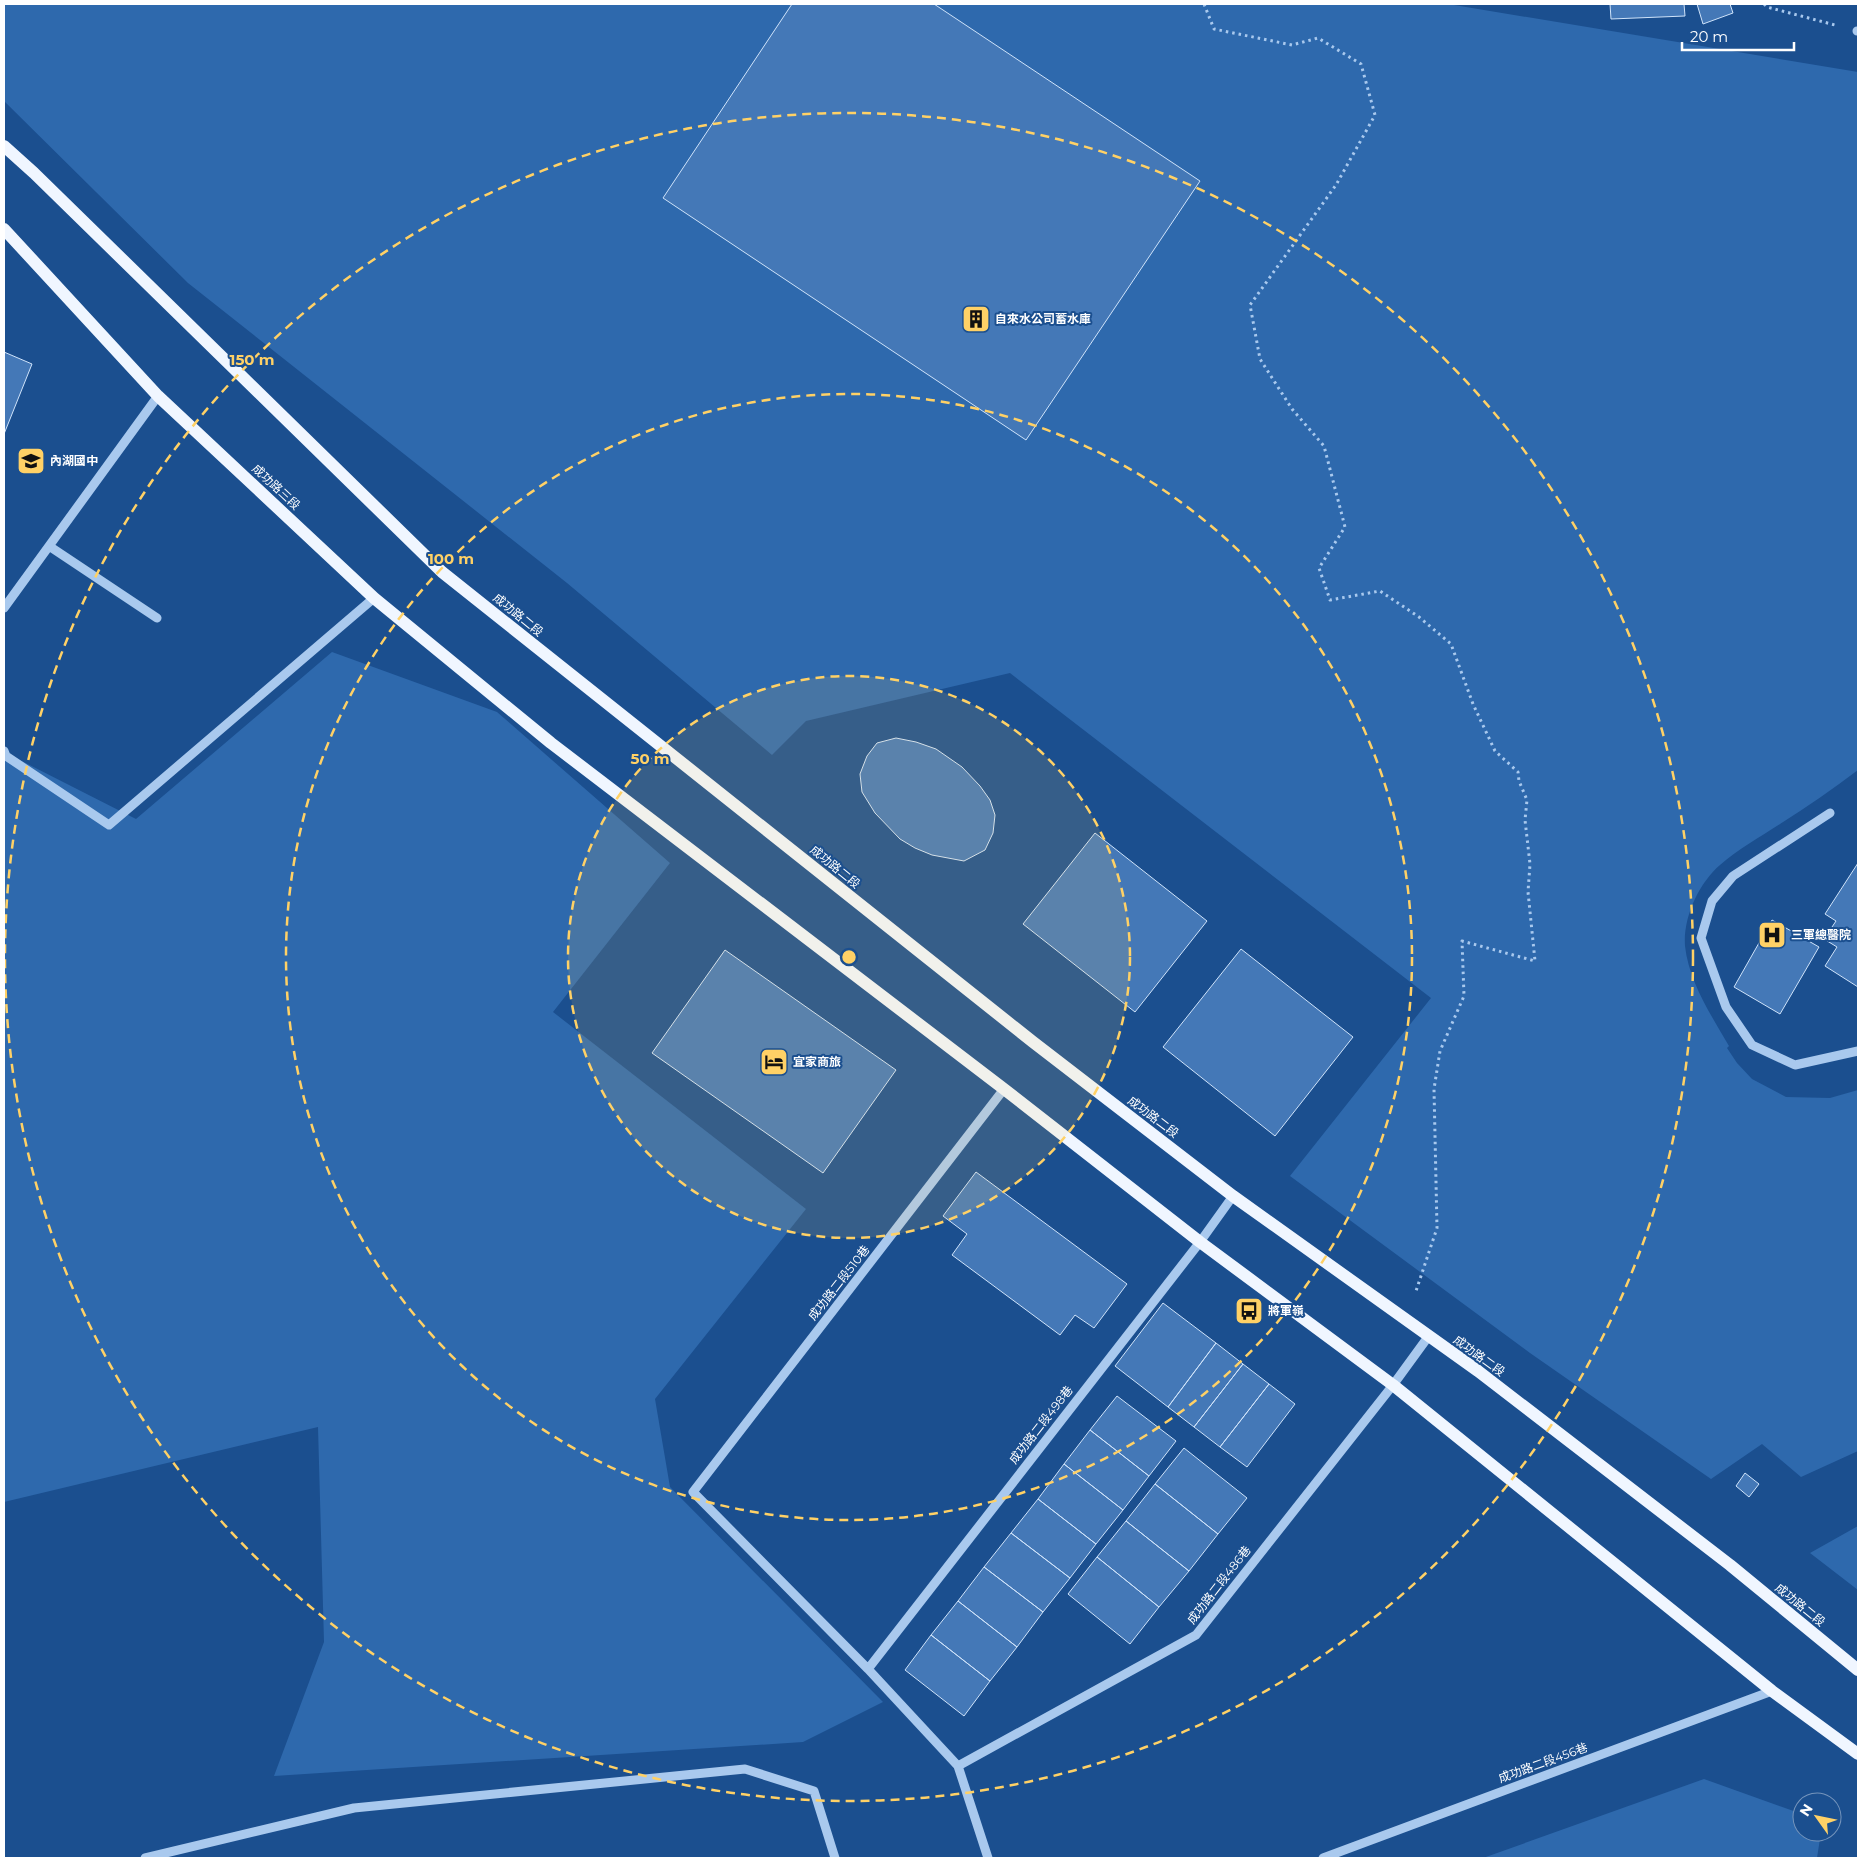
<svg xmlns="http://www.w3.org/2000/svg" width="1862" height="1862" font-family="Montserrat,'Noto Sans TC',sans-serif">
  <rect width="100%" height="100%" fill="#1b4f8f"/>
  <path fill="#2e69ad" d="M4 4H1448L1858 72V770C1833 789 1807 807 1780 824 1760 837 1738 849 1720 865 1699 883 1683 917 1685 946 1689 982 1711 1015 1729 1046L1727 1048 1737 1063 1752 1079 1786 1097 1830 1098 1858 1090V1451L1801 1477 1762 1444 1711 1479 1530 1353 1290 1176 1431 998 1010 673 806 721 772 755 567 583 188 283 4 101Z
    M332 652 497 712 670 863 553 1012 806 1209 655 1399 670 1487 883 1702 803 1742 274 1776 324 1642 318 1427 4 1502V752L136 819Z
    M1858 1526V1590L1810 1553Z
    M1704 1779 1802 1814V1832H1821L1817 1858H1483Z"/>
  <path fill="#4478b7" stroke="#cfe3fa" d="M792 4H934L1200 181 1026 440 663 198Z
    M1610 4H1684L1685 16 1611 19Z
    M1697 4H1730L1733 13 1703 24Z
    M4 352 32 364 4 434Z
    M896 738 916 742 936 749 962 767 980 786 990 800 995 815 993 833 985 850 964 861 932 855 915 848 900 839 875 813 862 792 860 774 867 756 877 743Z
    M1095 833 1207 921 1135 1012 1023 924Z
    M1858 863V987L1825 966 1837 947 1824 939 1836 921 1825 914Z
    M1772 920 1819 947 1780 1014 1734 987Z
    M1241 949 1353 1037 1275 1136 1163 1047Z
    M725 950 896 1070 823 1173 652 1053Z
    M976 1172 1127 1284 1094 1328 1075 1315 1060 1335 952 1255 967 1234 943 1216Z
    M1163 1303 1216 1343 1168 1407 1115 1366Z
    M1216 1343 1243 1364 1194 1427 1168 1407Z
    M1243 1364 1269 1384 1220 1447 1194 1427Z
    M1269 1384 1295 1404 1247 1467 1220 1447Z
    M1117 1396 1176 1441 1149 1476 1090 1430Z
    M1090 1430 1149 1476 1123 1510 1064 1464Z
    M1184 1448 1247 1498 1218 1534 1155 1484Z
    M1064 1464 1123 1510 1096 1544 1038 1499Z
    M1745 1473 1759 1484 1749 1497 1736 1486Z
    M1155 1484 1218 1534 1189 1571 1126 1521Z
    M1038 1499 1096 1544 1070 1578 1011 1533Z
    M1126 1521 1189 1571 1159 1607 1097 1557Z
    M1011 1533 1070 1578 1043 1612 984 1567Z
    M1097 1557 1159 1607 1130 1644 1068 1594Z
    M984 1567 1043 1612 1017 1647 958 1601Z
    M958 1601 1017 1647 990 1681 931 1635Z
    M931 1635 990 1681 964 1716 905 1670Z"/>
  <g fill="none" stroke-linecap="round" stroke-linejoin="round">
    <path stroke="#a9c9ee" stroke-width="3" stroke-dasharray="2.5 4" stroke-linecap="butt" d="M1204 4 1214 29 1292 45 1318 38 1361 64 1375 115 1336 185 1250 305 1260 359 1292 409 1324 446 1345 527 1319 568 1330 600 1380 591 1419 617 1451 644 1473 704 1495 751 1518 772 1519 781 1527 800 1525 820 1530 864 1528 892 1535 961 1462 941 1464 996 1440 1051 1434 1089 1437 1228 1415 1294
      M1764 4 1767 7 1835 25"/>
    <path stroke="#a9c9ee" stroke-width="9" d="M1857 31H1858
      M49 546 157 618
      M4 608 158 396
      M4 751 6 756 109 825 374 598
      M1830 813 1733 876 1712 901 1701 938 1726 1007 1752 1045 1795 1065 1858 1051
      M868 1669 1200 1242 1233 1196
      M958 1766 1196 1635 1393 1385 1428 1337
      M145 1858 354 1808 745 1769 814 1791 835 1858
      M988 1858 958 1766 868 1669 693 1492 1004 1089
      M1323 1858 1772 1691"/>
    <path stroke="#f0f6ff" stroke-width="12" d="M4 146 34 173 442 572 1033 1042 1233 1196 1478 1371 1730 1565 1858 1670
      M4 229 158 396 374 598 551 743 1004 1089 1200 1242 1393 1385 1772 1691 1858 1754"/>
  </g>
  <circle cx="849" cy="957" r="281" fill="#ffd166" fill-opacity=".12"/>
  <g fill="none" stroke="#ffd166" stroke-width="2.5" stroke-dasharray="9 6">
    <circle cx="849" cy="957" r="281"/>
    <circle cx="849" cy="957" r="563"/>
    <circle cx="849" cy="957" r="844"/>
  </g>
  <defs>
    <symbol id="building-square" viewBox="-11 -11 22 22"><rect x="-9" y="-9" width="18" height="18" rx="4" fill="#ffd166" stroke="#1b4f8f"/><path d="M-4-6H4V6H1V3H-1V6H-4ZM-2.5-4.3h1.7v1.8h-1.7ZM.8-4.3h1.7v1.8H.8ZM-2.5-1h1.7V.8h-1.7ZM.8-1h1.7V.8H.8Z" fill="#111"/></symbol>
    <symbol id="school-square" viewBox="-11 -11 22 22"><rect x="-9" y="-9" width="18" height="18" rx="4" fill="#ffd166" stroke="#1b4f8f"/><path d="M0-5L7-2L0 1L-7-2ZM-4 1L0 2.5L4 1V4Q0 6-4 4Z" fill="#111"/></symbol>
    <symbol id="hospital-square" viewBox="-11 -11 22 22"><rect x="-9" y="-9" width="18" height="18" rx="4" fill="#ffd166" stroke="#1b4f8f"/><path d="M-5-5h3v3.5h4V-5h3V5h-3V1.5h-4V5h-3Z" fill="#111"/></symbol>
    <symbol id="hotel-square" viewBox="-11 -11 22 22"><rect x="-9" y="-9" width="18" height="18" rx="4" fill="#ffd166" stroke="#1b4f8f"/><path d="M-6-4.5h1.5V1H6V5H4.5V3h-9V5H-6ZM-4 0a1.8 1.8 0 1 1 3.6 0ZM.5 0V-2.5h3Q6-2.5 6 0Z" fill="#111"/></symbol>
    <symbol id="bus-square" viewBox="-11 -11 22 22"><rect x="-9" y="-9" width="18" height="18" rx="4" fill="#ffd166" stroke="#1b4f8f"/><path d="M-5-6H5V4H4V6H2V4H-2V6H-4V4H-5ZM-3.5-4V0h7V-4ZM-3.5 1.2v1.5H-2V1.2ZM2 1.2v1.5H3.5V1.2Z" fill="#111"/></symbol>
  </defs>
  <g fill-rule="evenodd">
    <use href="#building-square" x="960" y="303" width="32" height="32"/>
    <use href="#school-square" x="15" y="445" width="32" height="32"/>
    <use href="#hospital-square" x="1756" y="919" width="32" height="32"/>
    <use href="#hotel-square" x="758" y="1046" width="32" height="32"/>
    <use href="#bus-square" x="1233" y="1295" width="32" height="32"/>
  </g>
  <g text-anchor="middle" stroke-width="4" stroke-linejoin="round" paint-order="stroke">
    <g font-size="12" font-weight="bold" fill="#fff" stroke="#1b4f8f" text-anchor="start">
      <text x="995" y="323">自來水公司蓄水庫</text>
      <text x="50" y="465">內湖國中</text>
      <text x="1791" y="939">三軍總醫院</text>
      <text x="793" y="1066">宜家商旅</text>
      <text x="1268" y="1315">將軍嶺</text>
    </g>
    <g font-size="12" fill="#fff" stroke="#1b4f8f">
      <text transform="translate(276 487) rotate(43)" y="4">成功路三段</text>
      <text transform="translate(518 615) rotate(39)" y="4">成功路二段</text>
      <text transform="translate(835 867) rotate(39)" y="4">成功路二段</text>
      <text transform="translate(1153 1117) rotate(37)" y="4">成功路二段</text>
      <text transform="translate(839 1283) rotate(-52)" y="4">成功路二段510巷</text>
      <text transform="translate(1479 1356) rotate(36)" y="4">成功路二段</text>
      <text transform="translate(1041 1425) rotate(-52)" y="4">成功路二段498巷</text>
      <text transform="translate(1219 1585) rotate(-52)" y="4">成功路二段486巷</text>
      <text transform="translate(1800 1605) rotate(39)" y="4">成功路二段</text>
      <text transform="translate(1543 1763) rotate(-20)" y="4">成功路二段456巷</text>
    </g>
  </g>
  <circle cx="849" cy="957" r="8" fill="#ffd166" stroke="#1b4f8f" stroke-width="2.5"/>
  <g font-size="15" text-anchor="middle" font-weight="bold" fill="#ffd166" stroke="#1b4f8f" stroke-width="4" stroke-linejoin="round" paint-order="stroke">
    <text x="252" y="365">150 m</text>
    <text x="451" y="564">100 m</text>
    <text x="650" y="764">50 m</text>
  </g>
  <rect width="1862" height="1862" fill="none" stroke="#ffffff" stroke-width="10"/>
  <g transform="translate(1817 1817) rotate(303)"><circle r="24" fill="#1b4f8f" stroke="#7695bc"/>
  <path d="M0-4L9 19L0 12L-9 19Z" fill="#ffd166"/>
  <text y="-8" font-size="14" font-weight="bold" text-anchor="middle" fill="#ffffff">N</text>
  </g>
  <path d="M1682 42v8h112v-8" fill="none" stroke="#ffffff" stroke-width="2.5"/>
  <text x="1690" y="42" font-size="15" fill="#ffffff" stroke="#1b4f8f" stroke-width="4" paint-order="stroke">20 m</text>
</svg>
